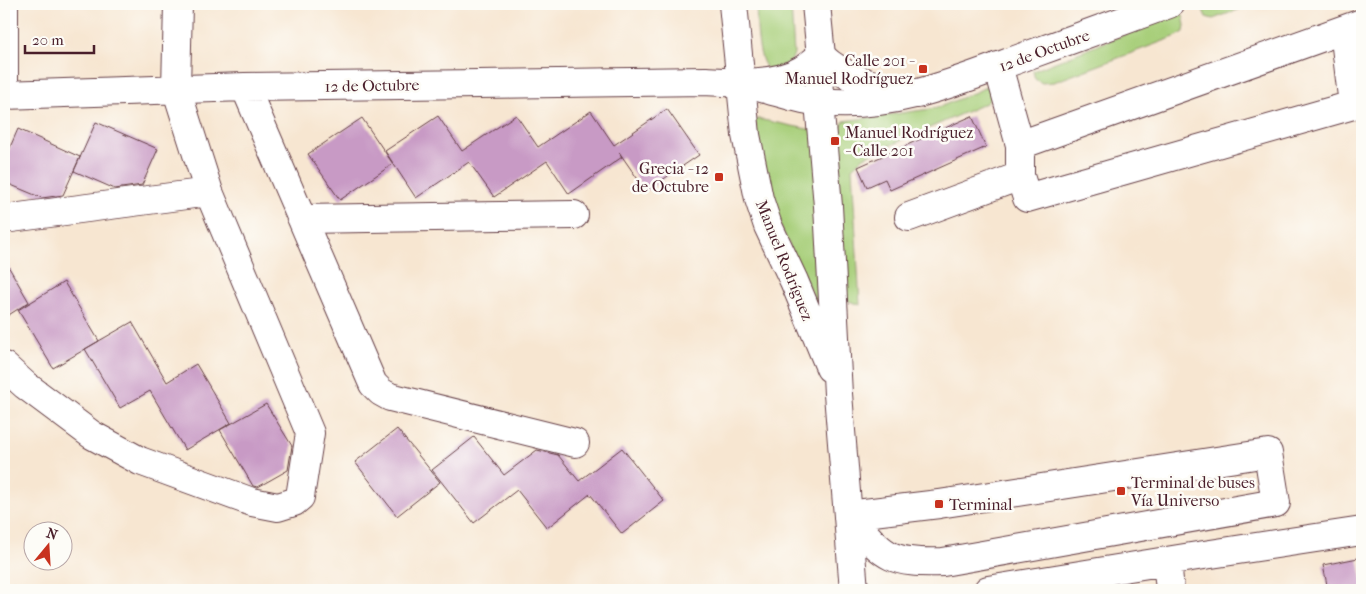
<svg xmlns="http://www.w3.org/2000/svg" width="1366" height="594" font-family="'IM FELL French Canon',serif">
  <rect width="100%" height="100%" fill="#fdfcf7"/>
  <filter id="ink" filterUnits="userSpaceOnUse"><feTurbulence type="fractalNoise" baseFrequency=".02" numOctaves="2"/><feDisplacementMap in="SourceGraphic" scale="10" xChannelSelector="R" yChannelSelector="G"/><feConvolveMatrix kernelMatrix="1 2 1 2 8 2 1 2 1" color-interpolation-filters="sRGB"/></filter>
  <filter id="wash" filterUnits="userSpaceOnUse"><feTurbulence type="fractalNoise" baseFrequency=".0096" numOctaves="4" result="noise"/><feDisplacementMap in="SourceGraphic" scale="20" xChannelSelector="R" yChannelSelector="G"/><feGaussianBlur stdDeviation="1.12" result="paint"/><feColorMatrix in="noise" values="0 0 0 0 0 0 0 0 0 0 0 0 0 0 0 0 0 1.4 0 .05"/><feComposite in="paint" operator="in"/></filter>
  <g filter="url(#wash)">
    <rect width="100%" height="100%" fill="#f7e6d1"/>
    <path fill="#a8cf7a" stroke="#797752" d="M756 4H791L794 54 791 61 770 71C756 62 757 20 756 4Z
      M1208 4H1254L1213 19 1206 17 1203 10Z
      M1178 13 1183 16 1185 25 1184 32 1177 36 1054 82 1042 83 1035 79 1033 71Z
      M995 82 996 93 986 103 864 157 852 168 860 305 843 299 834 146 837 132 844 121 937 108 978 91Z
      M758 119 817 131 828 328 771 206 755 121Z"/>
    <g id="blocks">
      <path fill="#c89ac5" d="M667 109 699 155 646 191 619 152 622 157 569 194 547 161 494 197 469 162 416 198 385 151 438 116 462 151 516 115 538 147 591 111 614 145Z
        M972 116 986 147 890 190 885 179 867 187 858 167Z
        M362 118 393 164 340 200 308 154Z
        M96 122 158 149 142 185 115 189 74 171Z
        M18 129 80 157 63 195 42 198 4 182V161Z
        M4 259 29 302 4 318Z
        M64 282 99 341 53 368 18 310Z
        M132 322 167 382 196 364 231 423 185 450 150 391 120 408 85 349Z
        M266 404 292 446 288 470 258 487 253 486 220 430Z
        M397 429 440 482 397 516 355 462Z
        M474 437 504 475 537 450 558 455 579 481 622 448 664 501 622 534 590 494 547 528 517 490 474 523 432 470Z
        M1358 558 1362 578V590H1328L1323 565Z"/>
    </g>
  </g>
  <g filter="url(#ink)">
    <use href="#blocks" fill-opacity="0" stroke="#643d44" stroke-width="1"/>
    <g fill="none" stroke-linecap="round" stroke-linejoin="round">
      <defs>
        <path id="minor" d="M998 66 1020 145
          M754 86C776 91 799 100 821 102 892 110 961 80 1026 56 1074 39 1122 21 1169 4
          M245 87 373 384 381 392 390 397 575 443
          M4 95 245 87 706 81C737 83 775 86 802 70 809 66 815 60 821 56 847 81 883 90 918 94
          M4 95V4
          M1020 176 1027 198 1353 105 1344 30
          M909 217 1020 176V145L1362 23
          M4 219 209 192
          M302 219 574 215
          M4 366 25 385 92 435 140 461 252 502 278 507 294 502 300 497 310 433 209 192 176 88 178 4
          M1268 453 1276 503 943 562C886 564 884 555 848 515L939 504Z
          M1167 561 1170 590
          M988 590 1191 557 1362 531"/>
        <path id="major" d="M733 4 746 135 759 199 768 226 794 281 830 368
          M816 4 821 56 819 102 828 206 838 394 854 590"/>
      </defs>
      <use href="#minor" stroke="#643d44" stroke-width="30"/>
      <use href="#major" stroke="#643d44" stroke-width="30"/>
      <use href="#minor" stroke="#fff" stroke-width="28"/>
      <use href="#major" stroke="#fff" stroke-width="28"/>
    </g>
  </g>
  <g fill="#c8321e" stroke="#fdfcf7" stroke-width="2">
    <rect x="918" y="64" width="10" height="10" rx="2.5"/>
    <rect x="830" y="136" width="10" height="10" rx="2.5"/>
    <rect x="714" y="172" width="10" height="10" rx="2.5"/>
    <rect x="1116" y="486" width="10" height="10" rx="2.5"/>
    <rect x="934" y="499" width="10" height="10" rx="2.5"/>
  </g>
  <g text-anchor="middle" stroke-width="5" stroke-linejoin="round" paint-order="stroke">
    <g font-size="16" fill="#4a1f2b" stroke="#fdfcf7">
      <text transform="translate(1044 50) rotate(-20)" y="6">12 de Octubre</text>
      <text transform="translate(372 85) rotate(-1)" y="6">12 de Octubre</text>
      <text transform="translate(785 260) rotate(68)" y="6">Manuel Rodríguez</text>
    </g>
    <g font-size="16" fill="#4a1f2b" stroke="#fdfcf7" text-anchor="start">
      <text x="913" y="66" text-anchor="end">Calle 201 -<tspan x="913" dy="18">Manuel Rodríguez</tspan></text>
      <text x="845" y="138">Manuel Rodríguez<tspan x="845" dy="18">- Calle 201</tspan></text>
      <text x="709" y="174" text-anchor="end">Grecia - 12<tspan x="709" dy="18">de Octubre</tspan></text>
      <text x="1131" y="488">Terminal de buses<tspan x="1131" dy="18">Vía Universo</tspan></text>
      <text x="949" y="510">Terminal</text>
    </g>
  </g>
  <rect width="1366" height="594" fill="none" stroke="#fdfcf7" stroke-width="20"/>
  <g transform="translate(48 546) rotate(18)"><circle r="24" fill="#fdfcf7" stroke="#b5a4a5"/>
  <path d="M0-4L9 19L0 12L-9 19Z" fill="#c8321e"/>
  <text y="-8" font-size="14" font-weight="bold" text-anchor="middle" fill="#4a1f2b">N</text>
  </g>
  <path d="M25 45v8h69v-8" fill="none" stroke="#4a1f2b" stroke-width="2.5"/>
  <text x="32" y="45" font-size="15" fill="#4a1f2b" stroke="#fdfcf7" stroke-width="4" paint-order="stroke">20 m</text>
</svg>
